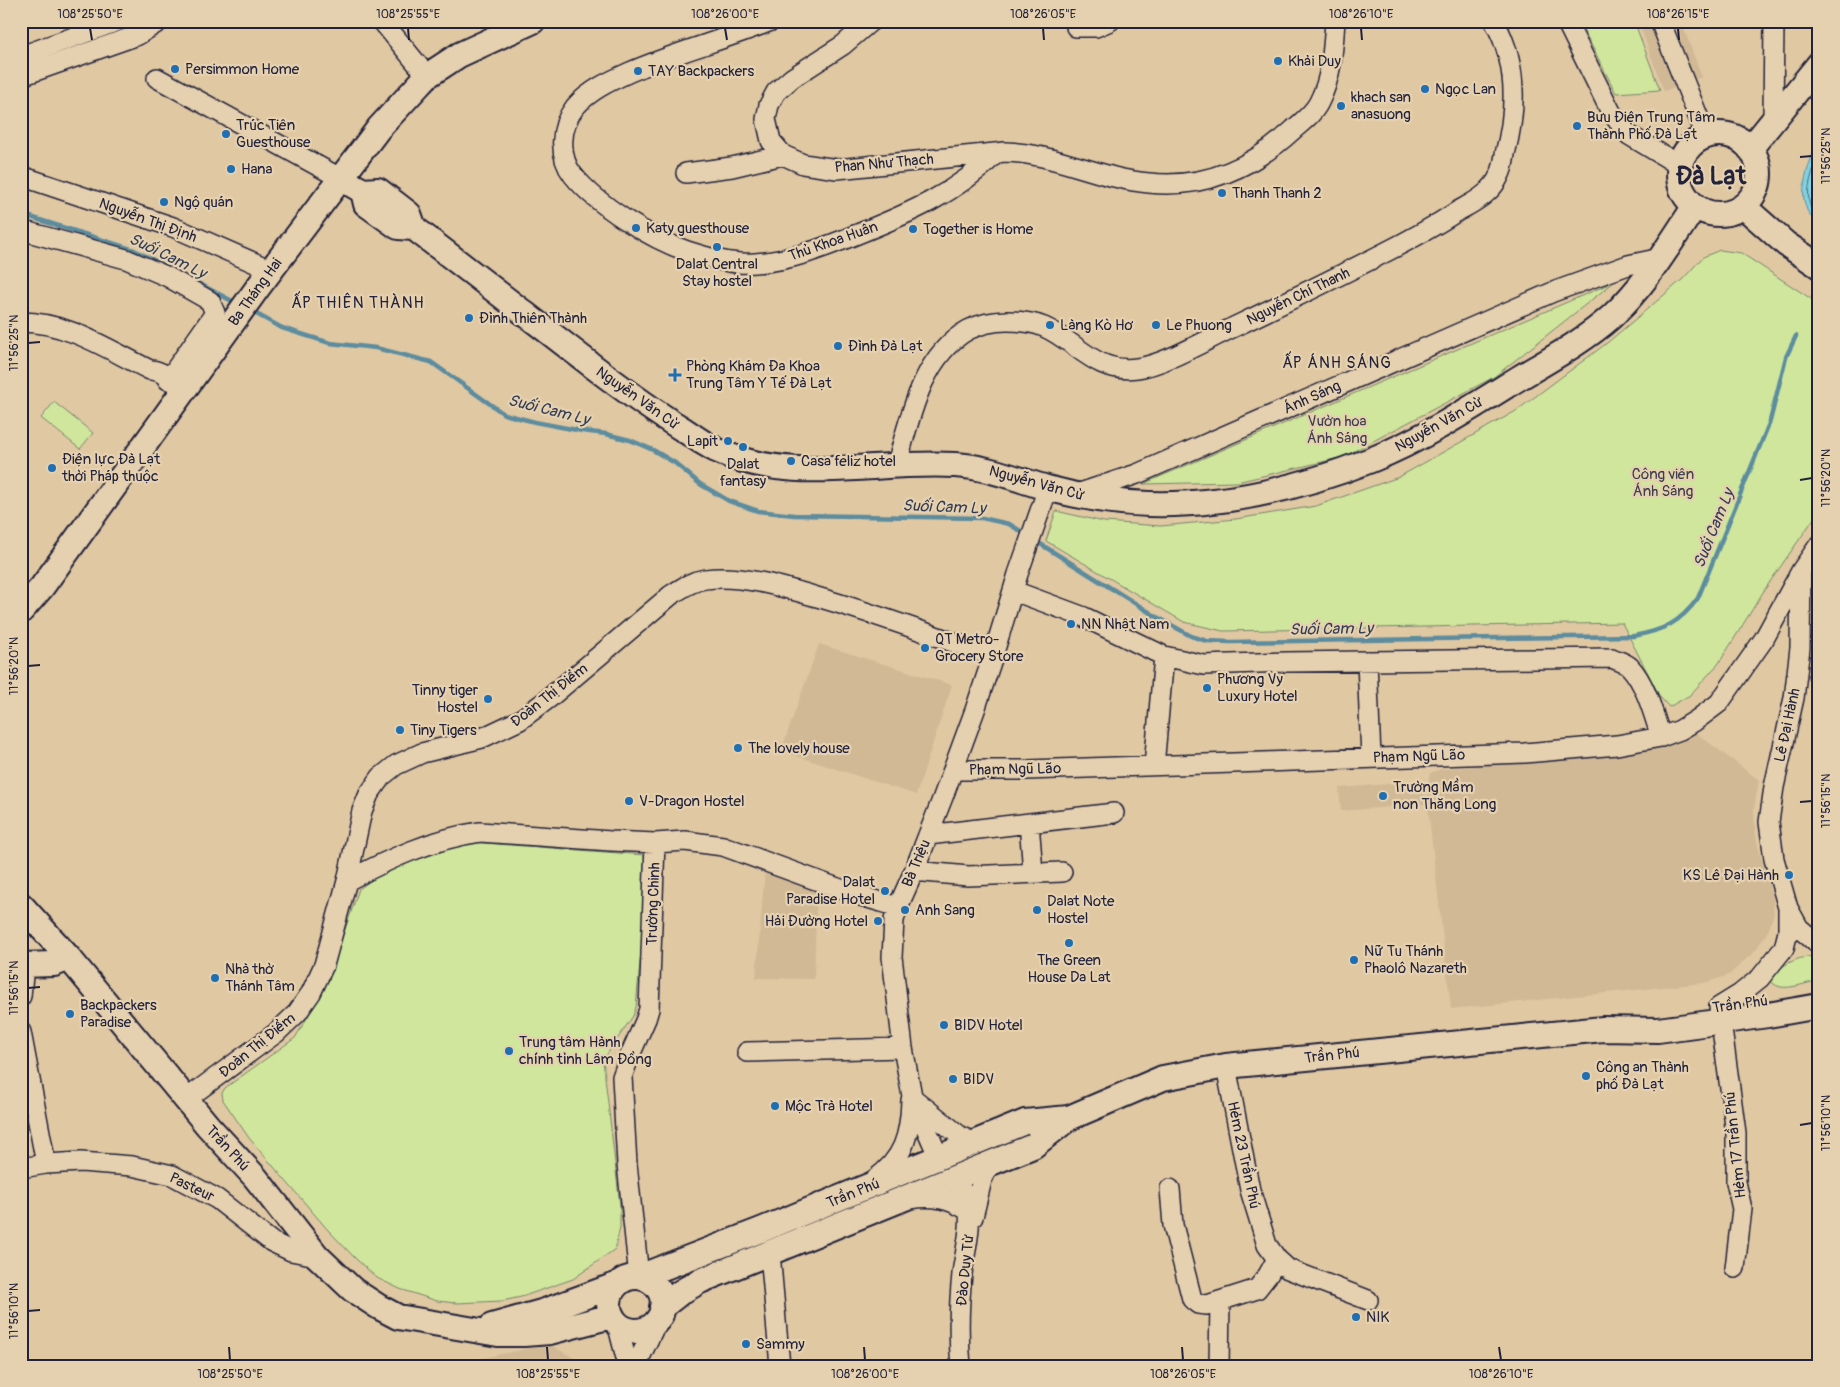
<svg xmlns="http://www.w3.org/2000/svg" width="1840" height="1387" font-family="Pangolin,sans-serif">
  <rect width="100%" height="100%" fill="#e0c8a3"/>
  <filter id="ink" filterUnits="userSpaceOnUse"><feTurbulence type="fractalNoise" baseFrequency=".02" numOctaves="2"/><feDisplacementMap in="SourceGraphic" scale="10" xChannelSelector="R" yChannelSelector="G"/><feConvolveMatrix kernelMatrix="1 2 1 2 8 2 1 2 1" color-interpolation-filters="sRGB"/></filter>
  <g filter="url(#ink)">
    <path fill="#d1b996" d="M1638 21H1681L1702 77 1664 91Z
      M819 644 952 685 916 795 781 751Z
      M1695 732 1759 780 1754 809 1755 828 1757 842 1773 900 1774 913 1769 929 1756 950 1729 975 1704 983 1451 1009 1428 808V782L1430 773 1441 769 1625 753 1652 749 1678 740Z
      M1425 781 1427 804 1341 811 1339 788Z
      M765 869 817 886 814 979 756 978Z
      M549 1344 588 1366H476L478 1359Z"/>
    <path fill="#cfe69c" stroke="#78846c" d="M1579 21H1634L1660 90 1616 93Z
      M1720 250 1741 253 1819 304V511L1765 589 1719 663 1690 695 1669 707 1660 697 1622 623 1223 631 1184 622 1046 541 1056 511 1104 522 1161 526 1236 519 1316 506 1399 477 1516 411 1607 343 1683 279 1703 257Z
      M1614 282 1494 377 1343 457 1237 482 1143 484Z
      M54 402 93 433 80 449 41 418Z
      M470 842 645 855 649 861 636 1007 633 1016 603 1060 620 1206V1227L615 1249 573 1279 521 1297 502 1301 456 1303 437 1301 400 1289 377 1278 356 1259 328 1230 249 1138 223 1100 222 1093 225 1088 295 1038 324 990 359 889 376 877 397 867 456 843Z
      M1819 956V981C1805 982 1782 994 1772 982V976C1785 962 1800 956 1819 956Z"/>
    <path fill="#83d2e0" stroke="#5c8c9e" d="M1819 137V225C1790 202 1809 166 1819 137Z"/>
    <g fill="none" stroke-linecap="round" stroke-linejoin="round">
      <path stroke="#49687d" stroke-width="1" d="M1819 153C1812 174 1799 202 1819 219"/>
      <path stroke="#5c8c9e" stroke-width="4.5" d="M125 30 141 23
        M21 214 134 250 167 267
        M190 279 238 304
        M249 310 282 328 330 343 376 348 431 362 504 414 535 422 582 431 606 434 630 440 653 450 675 463 700 484 729 501 758 511 794 515 982 518 1009 524 1027 535
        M1034 540 1157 617 1191 636 1207 641 1230 642 1634 636C1664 630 1680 623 1698 598L1770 421 1786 357 1796 336"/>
      <defs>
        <path id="minor" d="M382 21 427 76
          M771 21C724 40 676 52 630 72 610 81 590 90 575 107 560 126 558 156 573 175 597 205 651 239 687 251 709 258 733 265 755 263 790 261 823 248 855 235 908 214 955 194 997 153
          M871 21 843 45 792 78 776 92 769 105 766 119 771 141 783 155 803 164 837 169 1005 152C1055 153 1099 179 1149 183 1204 189 1253 167 1293 130 1302 122 1314 113 1319 102 1332 77 1333 49 1335 21
          M1566 21 1611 112 1629 135 1679 165
          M1660 21 1706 136
          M1076 27H1096L1110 21
          M21 56 118 21
          M21 76 138 35 160 21
          M157 78 340 178
          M1773 119 1774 21
          M686 173 732 167 783 155
          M21 176 173 227 271 270
          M21 230 126 259 168 277 210 301 215 313 168 380
          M21 322C68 322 109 350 150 370 163 370 168 380 179 386
          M897 464C910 417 922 356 968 330 980 324 994 321 1007 321 1019 321 1033 322 1044 327 1078 342 1095 374 1137 368 1164 365 1208 339 1234 327 1284 303 1333 279 1382 254 1408 241 1433 227 1458 211 1467 206 1477 201 1485 194 1490 190 1497 182 1499 176 1503 170 1504 161 1505 154 1517 109 1518 63 1494 21
          M1074 495 1137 474 1553 292 1628 265 1661 258
          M1801 572 1800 648 1794 698 1774 787 1769 822 1774 859 1788 908 1799 928 1819 945
          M1014 591 1084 617 1164 656 1204 665 1287 662 1612 658C1618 661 1625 662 1630 667 1646 684 1654 716 1661 737
          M1367 661 1371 758
          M1154 766 1164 656
          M953 770H1027L1525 753 1617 745 1661 737 1680 730 1695 721 1719 703 1764 639 1801 571 1819 545
          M1029 823 1033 872
          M928 835 1114 813
          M655 843 685 841 723 846 854 894 898 907
          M914 871 968 876 1062 872
          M347 881C389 859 432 839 480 832L611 841 655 843 649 1009 646 1019 630 1055 622 1077 627 1164 639 1277
          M21 996 24 965
          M21 1032 46 1164
          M747 1052 903 1048
          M1226 1066 1250 1190 1267 1245 1277 1259 1288 1269 1368 1300
          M914 1099 960 1136 975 1143
          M185 1100 276 1033 297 1013 311 993 324 965 347 881 362 811 369 794 381 777 396 765 422 753 482 738 520 720 548 699 671 595C682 588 692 581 705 579 740 574 783 587 817 597 877 614 934 636 993 656
          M939 1158 912 1096 903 1048 892 957 894 920 898 907 914 871 943 797 975 710 993 656 1018 574 1048 488
          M21 1168 46 1164 81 1162 132 1166 172 1175 217 1199 272 1242 291 1251 317 1256
          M955 1178C979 1215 967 1235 962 1274 959 1304 958 1336 961 1366
          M874 1180C904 1159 910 1135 911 1100
          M1170 1189 1173 1225 1192 1299 1198 1304 1207 1305 1257 1289 1268 1275 1277 1259
          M911 1199C933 1195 950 1199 969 1211
          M973 1217 982 1180 990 1163
          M768 1253 771 1264 780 1366
          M1735 1268 1742 1209 1736 1182V1133L1719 1007 1740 994 1760 978 1784 948 1788 932V908
          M617 1323 626 1358 625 1366
          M636 1366 660 1315
          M1219 1366 1220 1301"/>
        <path id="major" d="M1679 174a40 40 0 1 1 80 0a40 40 0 1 1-80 0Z
          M1750 149 1819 64
          M340 178 363 191 378 190 409 214 414 228C474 274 534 321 594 367 623 389 653 411 684 430 694 437 705 444 716 450 793 486 873 460 955 465 988 467 1016 479 1047 488 1080 497 1115 503 1149 504 1225 506 1300 488 1371 460 1423 439 1471 408 1519 378 1549 360 1584 341 1611 317 1645 286 1669 245 1695 206
          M363 191 366 204 398 227 414 228
          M1743 206 1786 244 1819 266
          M21 611 42 587 259 286 379 128 427 76 459 55 533 21
          M21 905 69 958 208 1126 255 1177 317 1256 353 1290 379 1307 398 1317 498 1334H524L550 1332 612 1316
          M21 965 54 964 69 958
          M639 1277 761 1230 1025 1122 1069 1118
          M609 1304a27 27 0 1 1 54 0a27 27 0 1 1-54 0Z
          M662 1307 681 1292 700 1281 1033 1146 1069 1118 1163 1078 1226 1066 1603 1029 1658 1030 1768 1015 1819 1006
          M492 1326 545 1311 616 1285"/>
      </defs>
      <use href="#minor" stroke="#22223b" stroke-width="22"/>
      <use href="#major" stroke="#22223b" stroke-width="28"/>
      <use href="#minor" stroke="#e5d0af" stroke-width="19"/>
      <use href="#major" stroke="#e5d0af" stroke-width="24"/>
    </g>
  </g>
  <path fill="none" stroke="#22223b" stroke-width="2" d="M90 28 92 40M408 28 409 40M725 28 727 40M1043 28 1044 40M1361 28 1362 40M1678 28 1679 40M1800 157 1812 156M28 343 40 342M1800 480 1812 478M28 666 40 665M1800 802 1812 801M28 988 40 987M1800 1125 1812 1123M28 1311 40 1310M229 1347 230 1360M547 1347 548 1360M864 1347 865 1360M1182 1347 1183 1360M1499 1347 1501 1360"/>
  <g fill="#1f6fb2" stroke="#e5d0af" stroke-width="2">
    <circle cx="1278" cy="61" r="5"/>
    <circle cx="175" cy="69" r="5"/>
    <circle cx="638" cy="71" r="5"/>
    <circle cx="1425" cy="89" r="5"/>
    <circle cx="1341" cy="106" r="5"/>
    <circle cx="1577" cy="126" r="5"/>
    <circle cx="226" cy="134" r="5"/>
    <circle cx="231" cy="169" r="5"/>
    <circle cx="1222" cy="193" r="5"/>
    <circle cx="164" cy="202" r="5"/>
    <circle cx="636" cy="228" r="5"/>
    <circle cx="913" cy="229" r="5"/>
    <circle cx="717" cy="247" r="5"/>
    <circle cx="469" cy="318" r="5"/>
    <circle cx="1050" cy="325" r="5"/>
    <circle cx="1156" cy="325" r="5"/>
    <circle cx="838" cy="346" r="5"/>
    <path d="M672.5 367.5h5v5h5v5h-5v5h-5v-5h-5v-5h5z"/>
    <circle cx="728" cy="441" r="5"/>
    <circle cx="743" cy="447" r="5"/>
    <circle cx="791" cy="461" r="5"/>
    <circle cx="52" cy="468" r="5"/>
    <circle cx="1071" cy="624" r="5"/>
    <circle cx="925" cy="648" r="5"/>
    <circle cx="1207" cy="688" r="5"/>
    <circle cx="488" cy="699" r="5"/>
    <circle cx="400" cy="730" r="5"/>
    <circle cx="738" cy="748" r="5"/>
    <circle cx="1383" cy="796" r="5"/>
    <circle cx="629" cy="801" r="5"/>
    <circle cx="1789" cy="875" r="5"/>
    <circle cx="885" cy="891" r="5"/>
    <circle cx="905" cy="910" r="5"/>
    <circle cx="1037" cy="910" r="5"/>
    <circle cx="878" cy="921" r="5"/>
    <circle cx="1069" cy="943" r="5"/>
    <circle cx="1354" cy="960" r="5"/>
    <circle cx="215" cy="978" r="5"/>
    <circle cx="70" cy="1014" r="5"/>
    <circle cx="944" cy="1025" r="5"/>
    <circle cx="509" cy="1051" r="5"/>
    <circle cx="1586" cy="1076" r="5"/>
    <circle cx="953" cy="1079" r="5"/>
    <circle cx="775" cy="1106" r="5"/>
    <circle cx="1356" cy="1317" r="5"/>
    <circle cx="746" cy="1344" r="5"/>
  </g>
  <g text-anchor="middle" stroke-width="4.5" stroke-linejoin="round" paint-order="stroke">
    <g font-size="15" fill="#22223b" stroke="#e5d0af" text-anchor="start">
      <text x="1288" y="66">Khải Duy</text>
      <text x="185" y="74">Persimmon Home</text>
      <text x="648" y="76">TAY Backpackers</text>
      <text x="1435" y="94">Ngọc Lan</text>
      <text x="1351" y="102">khach san<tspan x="1351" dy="17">anasuong</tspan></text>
      <text x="1587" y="122">Bưu Điện Trung Tâm<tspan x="1587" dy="17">Thành Phố Đà Lạt</tspan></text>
      <text x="236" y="130">Trúc Tiên<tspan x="236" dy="17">Guesthouse</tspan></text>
      <text x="241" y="174">Hana</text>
      <text x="1232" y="198">Thanh Thanh 2</text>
      <text x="174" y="207">Ngộ quán</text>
      <text x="646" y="233">Katy guesthouse</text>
      <text x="923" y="234">Together is Home</text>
      <text x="717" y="269" text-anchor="middle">Dalat Central<tspan x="717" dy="17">Stay hostel</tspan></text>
      <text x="479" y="323">Đình Thiên Thành</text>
      <text x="1060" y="330">Làng Kò Hơ</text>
      <text x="1166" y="330">Le Phuong</text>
      <text x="848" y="351">Đình Đà Lạt</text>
      <text x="686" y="371">Phòng Khám Đa Khoa<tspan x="686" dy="17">Trung Tâm Y Tế Đà Lạt</tspan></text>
      <text x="718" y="446" text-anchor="end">Lapit</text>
      <text x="62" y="464">Điện lực Đà Lạt<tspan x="62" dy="17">thời Pháp thuộc</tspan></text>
      <text x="801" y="466">Casa feliz hotel</text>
      <text x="743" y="469" text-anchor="middle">Dalat<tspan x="743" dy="17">fantasy</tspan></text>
      <text x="1081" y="629">NN Nhật Nam</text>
      <text x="935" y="644">QT Metro-<tspan x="935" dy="17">Grocery Store</tspan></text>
      <text x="1217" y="684">Phương Vy<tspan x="1217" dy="17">Luxury Hotel</tspan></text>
      <text x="478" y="695" text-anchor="end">Tinny tiger<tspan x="478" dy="17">Hostel</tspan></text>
      <text x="410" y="735">Tiny Tigers</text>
      <text x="748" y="753">The lovely house</text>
      <text x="1393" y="792">Trường Mầm<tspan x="1393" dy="17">non Thăng Long</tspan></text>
      <text x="639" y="806">V-Dragon Hostel</text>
      <text x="1779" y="880" text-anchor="end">KS Lê Đại Hành</text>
      <text x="875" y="887" text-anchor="end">Dalat<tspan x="875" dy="17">Paradise Hotel</tspan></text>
      <text x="1047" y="906">Dalat Note<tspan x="1047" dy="17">Hostel</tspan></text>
      <text x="915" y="915">Anh Sang</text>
      <text x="868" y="926" text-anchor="end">Hải Đường Hotel</text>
      <text x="1364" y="956">Nữ Tu Thánh<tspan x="1364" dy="17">Phaolô Nazareth</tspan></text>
      <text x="1069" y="965" text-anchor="middle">The Green<tspan x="1069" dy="17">House Da Lat</tspan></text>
      <text x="225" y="974">Nhà thờ<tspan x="225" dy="17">Thánh Tâm</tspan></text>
      <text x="80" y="1010">Backpackers<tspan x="80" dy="17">Paradise</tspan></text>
      <text x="954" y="1030">BIDV Hotel</text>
      <text x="519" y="1047">Trung tâm Hành<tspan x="519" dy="17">chính tỉnh Lâm Đồng</tspan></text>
      <text x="1596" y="1072">Công an Thành<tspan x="1596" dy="17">phố Đà Lạt</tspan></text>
      <text x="963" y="1084">BIDV</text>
      <text x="785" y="1111">Mộc Trà Hotel</text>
      <text x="1366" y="1322">NIK</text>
      <text x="756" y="1349">Sammy</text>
    </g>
    <g font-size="15" fill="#22223b" stroke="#e5d0af">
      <text transform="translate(884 163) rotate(-5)" y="5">Phan Như Thạch</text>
      <text transform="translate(148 220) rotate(20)" y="5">Nguyễn Thị Định</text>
      <text transform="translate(833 241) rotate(-19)" y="5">Thủ Khoa Huân</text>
      <text transform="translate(255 292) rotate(-54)" y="5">Ba Tháng Hai</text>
      <text transform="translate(1298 296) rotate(-26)" y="5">Nguyễn Chí Thanh</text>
      <text transform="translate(1312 397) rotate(-24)" y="5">Ánh Sáng</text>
      <text transform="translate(638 398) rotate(35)" y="5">Nguyễn Văn Cừ</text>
      <text transform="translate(1439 424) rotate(-29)" y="5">Nguyễn Văn Cừ</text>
      <text transform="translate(1037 483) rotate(15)" y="5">Nguyễn Văn Cừ</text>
      <text transform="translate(549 695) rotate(-38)" y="5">Đoàn Thị Điểm</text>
      <text transform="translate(1787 725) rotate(-78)" y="5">Lê Đại Hành</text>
      <text transform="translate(1419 756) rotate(-2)" y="5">Phạm Ngũ Lão</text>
      <text transform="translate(1015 769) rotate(-1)" y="5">Phạm Ngũ Lão</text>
      <text transform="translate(916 863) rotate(-67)" y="5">Bà Triệu</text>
      <text transform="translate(653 904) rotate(-88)" y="5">Trường Chinh</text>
      <text transform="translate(1740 1004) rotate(-8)" y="5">Trần Phú</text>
      <text transform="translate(257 1045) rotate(-39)" y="5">Đoàn Thị Điểm</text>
      <text transform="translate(1332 1055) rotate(-6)" y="5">Trần Phú</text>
      <text transform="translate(1735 1145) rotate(-96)" y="5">Hẻm 17 Trần Phú</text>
      <text transform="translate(228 1148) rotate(47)" y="5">Trần Phú</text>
      <text transform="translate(1244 1155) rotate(78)" y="5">Hẻm 23 Trần Phú</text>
      <text transform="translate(192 1187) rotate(26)" y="5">Pasteur</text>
      <text transform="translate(853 1193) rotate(-22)" y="5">Trần Phú</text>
      <text transform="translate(965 1270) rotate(-84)" y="5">Đào Duy Từ</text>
    </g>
    <g font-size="15" fill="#3c3f4a" stroke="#e5d0af">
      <text x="1337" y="426">Vườn hoa<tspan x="1337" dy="17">Ánh Sáng</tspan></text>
      <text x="1663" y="479">Công viên<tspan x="1663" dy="17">Ánh Sáng</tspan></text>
    </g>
    <g font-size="16" font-style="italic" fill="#313c54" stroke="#e5d0af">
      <text transform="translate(168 255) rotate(26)" y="6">Suối Cam Ly</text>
      <text transform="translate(549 409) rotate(14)" y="6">Suối Cam Ly</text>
      <text transform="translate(944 506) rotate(2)" y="6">Suối Cam Ly</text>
      <text transform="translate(1713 528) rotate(-68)" y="6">Suối Cam Ly</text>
      <text transform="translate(1331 628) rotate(-1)" y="6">Suối Cam Ly</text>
    </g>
    <g font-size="16" letter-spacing="1" fill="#22223b" stroke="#e5d0af">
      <text x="358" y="308">ẤP THIÊN THÀNH</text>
      <text x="1337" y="368">ẤP ÁNH SÁNG</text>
    </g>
    <g font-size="25" font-weight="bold" fill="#22223b" stroke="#e5d0af">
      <text x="1711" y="184">Đà Lạt</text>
    </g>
  </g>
  <rect width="1840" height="1387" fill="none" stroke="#e5d0af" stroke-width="55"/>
  <rect x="28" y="28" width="1784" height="1332" fill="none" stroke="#22223b" stroke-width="2"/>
  <g font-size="12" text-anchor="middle" fill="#22223b">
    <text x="90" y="18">108°25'50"E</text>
    <text x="408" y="18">108°25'55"E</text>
    <text x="725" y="18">108°26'00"E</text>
    <text x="1043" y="18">108°26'05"E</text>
    <text x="1361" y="18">108°26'10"E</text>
    <text x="1678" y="18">108°26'15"E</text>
    <text transform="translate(1826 156) rotate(-90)" y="4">11°56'25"N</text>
    <text transform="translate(14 343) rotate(-90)" y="4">11°56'25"N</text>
    <text transform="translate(1826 478) rotate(-90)" y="4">11°56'20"N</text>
    <text transform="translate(14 666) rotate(-90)" y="4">11°56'20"N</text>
    <text transform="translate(1826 801) rotate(-90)" y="4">11°56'15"N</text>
    <text transform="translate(14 988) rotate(-90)" y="4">11°56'15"N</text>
    <text transform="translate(1826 1123) rotate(-90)" y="4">11°56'10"N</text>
    <text transform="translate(14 1311) rotate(-90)" y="4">11°56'10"N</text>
    <text x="230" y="1378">108°25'50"E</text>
    <text x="548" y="1378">108°25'55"E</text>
    <text x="865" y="1378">108°26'00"E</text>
    <text x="1183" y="1378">108°26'05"E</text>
    <text x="1501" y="1378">108°26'10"E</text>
  </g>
</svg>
